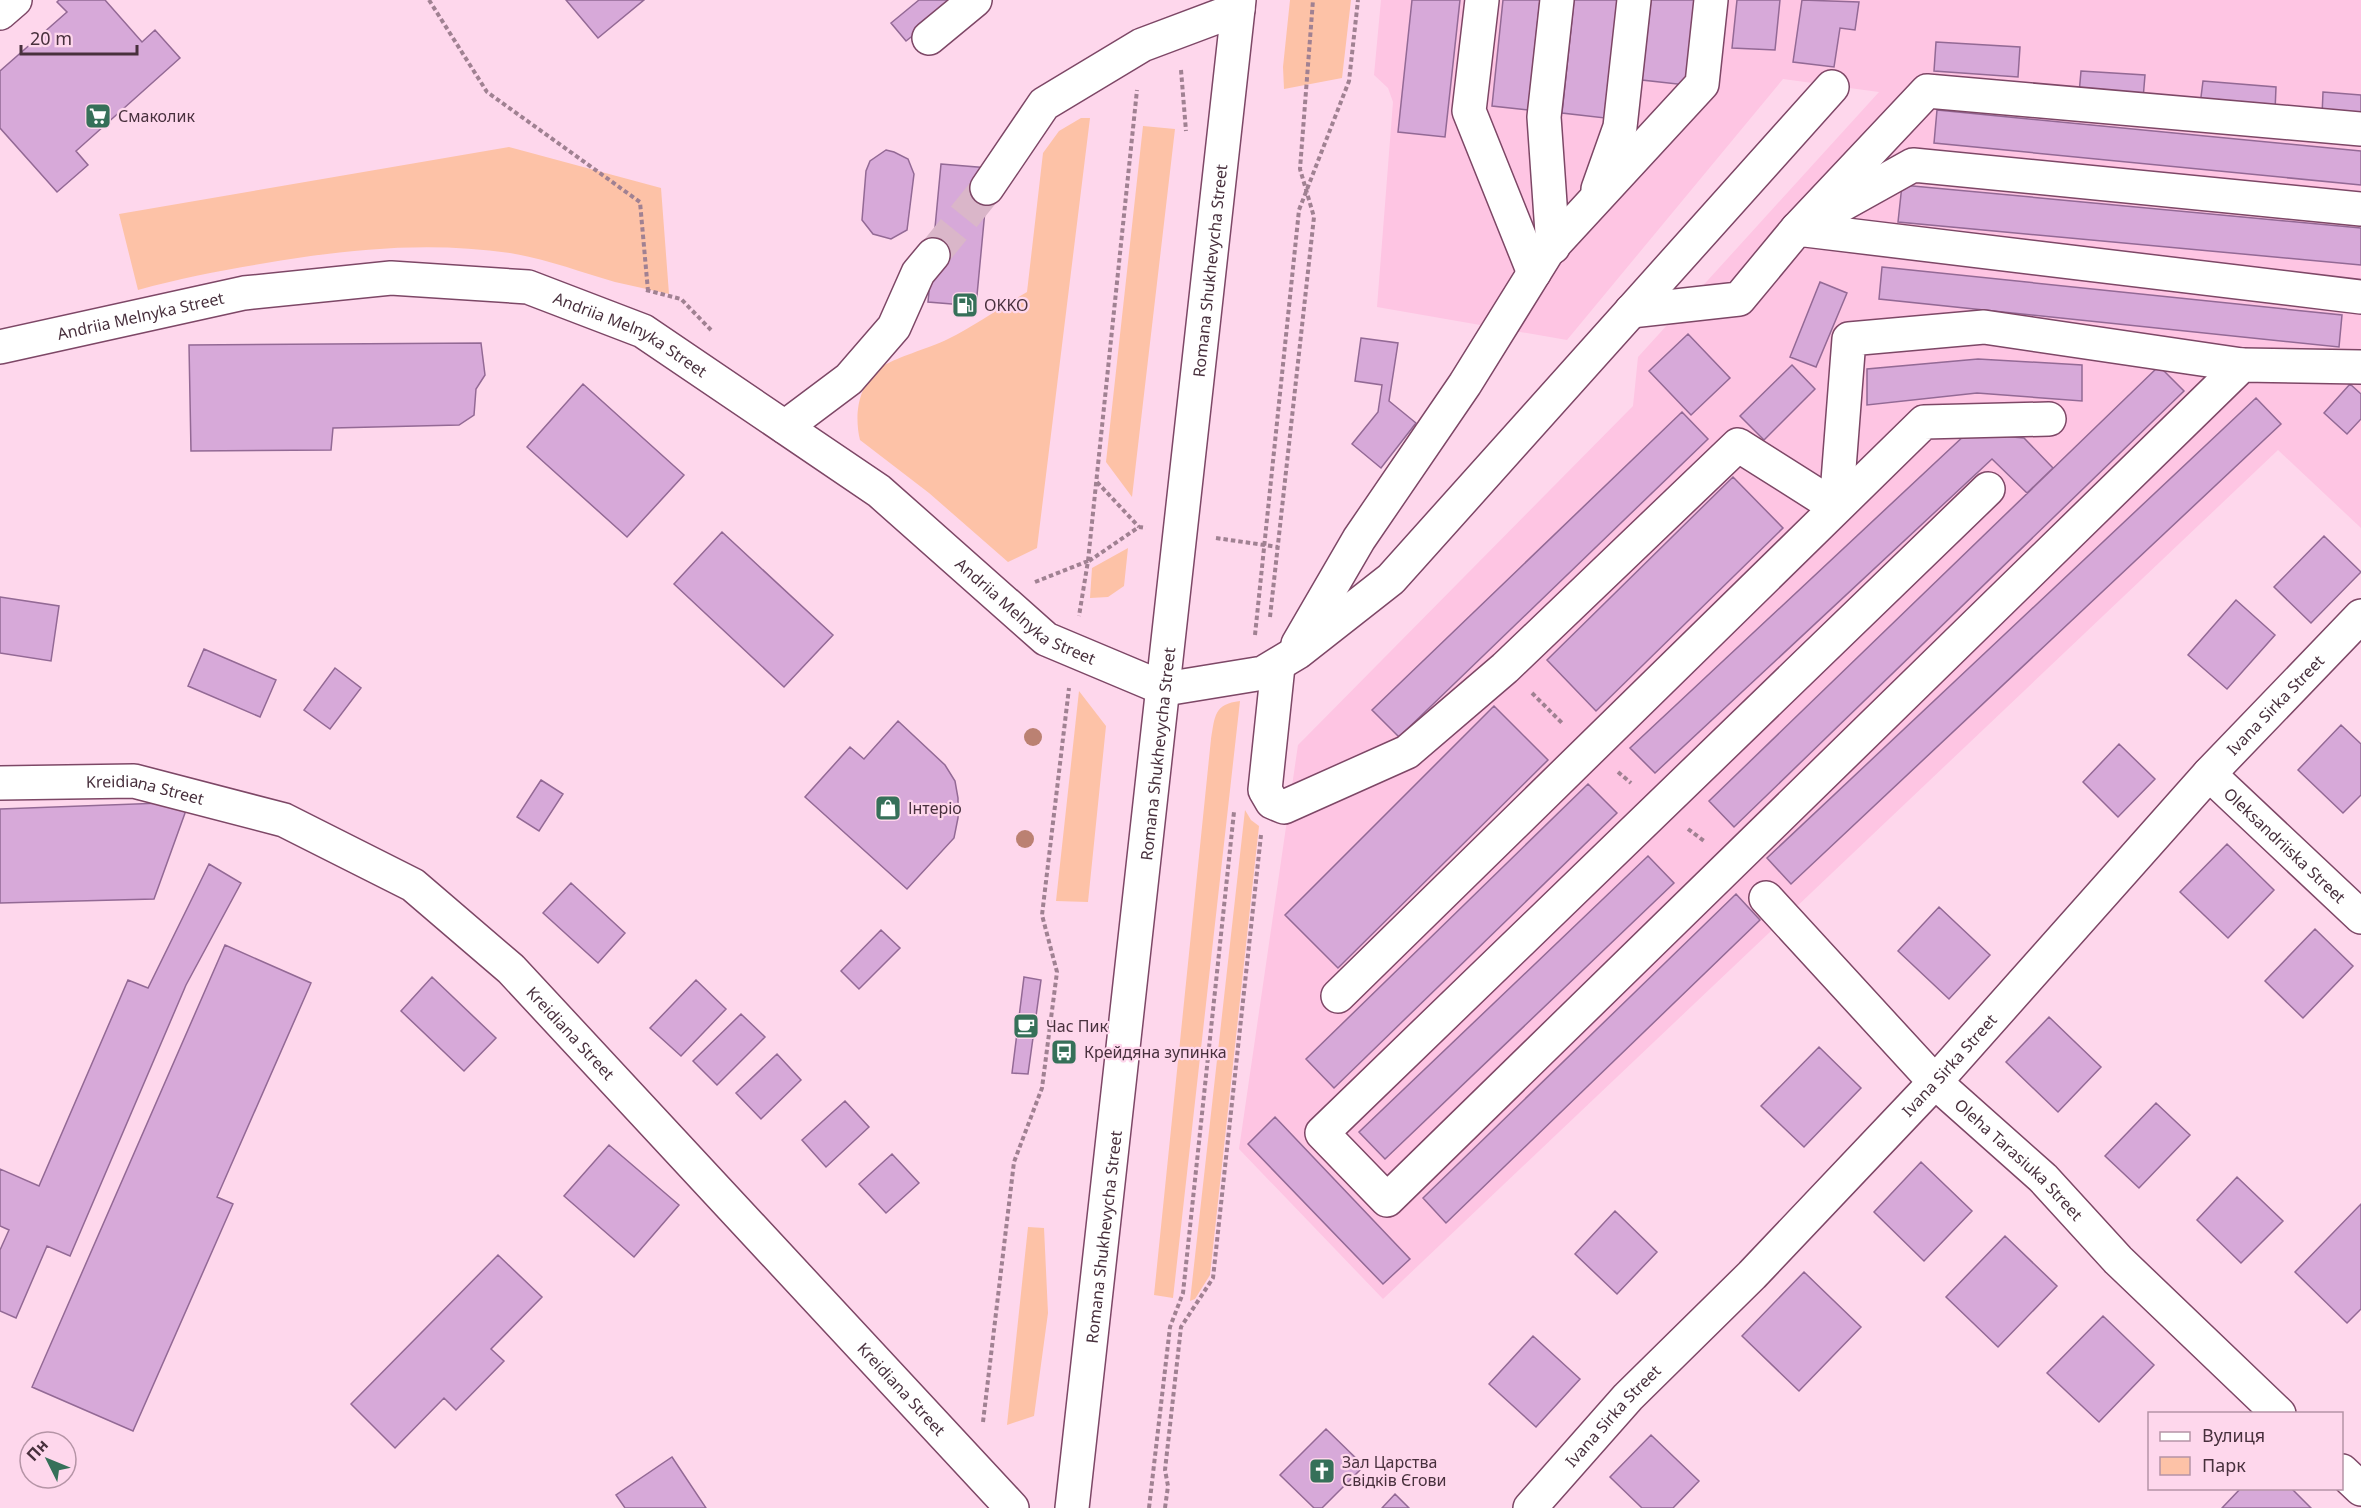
<svg xmlns="http://www.w3.org/2000/svg" width="2361" height="1508" font-family="'Noto Sans',sans-serif">
  <rect width="100%" height="100%" fill="#fed7ec"/>
  <path fill="#fec5e3" d="M1381 0H2361V528L2278 450 1383 1299 1239 1149 1298 745 1633 406 1638 357 1879 92 1783 79 1567 340 1377 307 1393 102 1388 88 1374 75Z"/>
  <path fill="#fdc2a7" d="M1290 0H1351L1342 78 1284 89 1283 67Z
    M1081 118H1090L1037 548 1008 562 929 493 860 440C854 415 858 385 880 368 893 358 930 348 948 339 975 326 1001 307 1027 292L1043 153 1059 131Z
    M1143 126 1175 129 1132 497 1106 462Z
    M509 147 661 188 669 294C651 290 633 286 615 282 580 272 547 259 510 253 429 241 347 249 266 263 223 270 180 278 138 290L119 214Z
    M1128 548 1124 586 1108 597 1090 598 1092 568Z
    M1079 691 1106 726 1088 902 1056 901Z
    M1240 701 1173 1298 1154 1295 1211 739C1215 716 1214 704 1240 701Z
    M1245 810 1251 820 1259 826 1210 1275 1195 1299 1190 1301Z
    M1028 1227 1044 1228 1048 1313 1034 1416 1007 1425Z"/>
  <path fill="#d7a9d9" stroke="#936995" stroke-width="1.5" d="M59 0H105L142 42 155 30 180 58 76 151 88 165 57 192 0 128V71L67 12 57 2Z
    M566 0H644L598 38Z
    M919 0H958L906 41 891 23Z
    M1412 0H1460L1445 137 1398 132Z
    M1503 0H1540L1528 110 1492 106Z
    M1574 0H1618L1605 118 1562 113Z
    M1651 0H1696L1686 85 1642 80Z
    M1737 0H1780L1775 50 1732 48Z
    M1802 0 1859 2 1855 30 1840 28 1834 67 1793 62Z
    M1936 42 2020 47 2018 77 1934 71Z
    M2081 71 2145 75 2143 99 2079 94Z
    M2203 81 2276 87 2275 111 2200 105Z
    M2323 92 2361 95V118L2322 116Z
    M1937 110 2361 151V185L1934 143Z
    M886 150 894 152 908 159 914 174 907 230 891 239 873 234 862 220 866 171 870 161Z
    M941 164 989 168 976 306 928 302Z
    M1902 185 2361 228V265L1898 222Z
    M1882 267 2342 315 2339 347 1879 299Z
    M1820 282 1847 293 1816 367 1790 357Z
    M1688 334 1730 378 1691 415 1649 371Z
    M1361 338 1398 343 1389 401 1416 423 1381 468 1352 444 1378 412 1382 385 1355 381Z
    M481 343 485 375 476 389 474 415 459 425 333 428 331 450 191 451 189 345Z
    M1978 359 2082 365V401L1977 393 1867 405V369Z
    M1792 365 1815 389 1764 440 1740 416Z
    M2159 366 2184 391 1734 827 1709 801Z
    M583 384 684 475 627 537 527 447Z
    M2350 384 2361 394V419L2347 434 2324 413Z
    M2256 398 2281 424 1791 884 1767 858Z
    M1682 412 1708 439 1399 737 1372 710Z
    M1967 433 2024 438 2053 468 2027 493 1992 459 1655 773 1630 748Z
    M1733 477 1783 528 1596 711 1547 660Z
    M722 532 833 635 784 687 674 584Z
    M2324 536 2361 572 2311 623 2274 587Z
    M0 597 59 606 51 661 0 653Z
    M2236 600 2275 635 2227 689 2188 655Z
    M204 649 276 680 260 717 188 686Z
    M335 668 361 688 330 729 304 710Z
    M1494 706 1548 760 1338 968 1285 915Z
    M898 721 945 765 955 781 958 798V818L954 838 907 889 805 797 850 747 864 759Z
    M2341 725 2361 744V795L2343 813 2298 770Z
    M2119 744 2155 779 2118 817 2083 782Z
    M541 780 563 794 539 831 517 817Z
    M1588 784 1617 813 1334 1088 1306 1059Z
    M189 802 154 899 0 903V809Z
    M2227 844 2274 890 2228 938 2180 892Z
    M1648 856 1674 883 1385 1159 1359 1132Z
    M209 864 241 883 186 985 70 1256 47 1246 16 1318 0 1311V1250L9 1230 0 1226V1169L39 1186 128 980 148 988Z
    M571 883 625 933 598 963 543 913Z
    M1736 894 1760 920 1446 1223 1423 1198Z
    M1939 907 1990 955 1949 999 1898 951Z
    M2315 929 2353 966 2303 1018 2265 981Z
    M881 930 900 948 859 989 841 971Z
    M225 945 311 983 217 1197 233 1204 133 1431 32 1387Z
    M432 977 496 1038 464 1071 401 1011Z
    M1024 977 1041 980 1028 1074 1012 1073Z
    M696 980 726 1009 681 1056 650 1028Z
    M741 1014 765 1037 717 1085 693 1061Z
    M2049 1017 2101 1067 2058 1112 2006 1062Z
    M1819 1047 1861 1088 1804 1147 1761 1106Z
    M777 1054 801 1080 761 1119 736 1093Z
    M845 1101 869 1127 826 1167 802 1140Z
    M2156 1103 2190 1135 2139 1188 2105 1156Z
    M1275 1117 1410 1259 1383 1284 1248 1144Z
    M609 1145 679 1205 634 1257 564 1196Z
    M892 1154 919 1183 886 1213 859 1184Z
    M1921 1162 1972 1211 1924 1261 1874 1212Z
    M2237 1177 2283 1221 2241 1263 2197 1220Z
    M2361 1204V1309L2347 1323 2295 1272Z
    M1615 1211 1657 1252 1617 1294 1575 1254Z
    M2005 1236 2057 1286 1998 1347 1946 1297Z
    M498 1255 542 1297 491 1349 504 1361 456 1410 444 1398 395 1448 351 1404Z
    M1804 1272 1861 1327 1799 1391 1742 1336Z
    M2103 1316 2154 1365 2099 1422 2047 1373Z
    M1533 1336 1580 1379 1536 1427 1489 1384Z
    M1326 1429 1364 1466 1322 1508H1314L1280 1475Z
    M1651 1435 1699 1481 1673 1508H1642L1610 1477Z
    M672 1457 706 1508H625L616 1495Z
    M2241 1488H2291L2311 1508H2222Z
    M1395 1494 1409 1508H1382Z"/>
  <g fill="none" stroke-linecap="round" stroke-linejoin="round">
    <path stroke="#dab6c9" stroke-width="33" stroke-dasharray="33 16" stroke-linecap="butt" d="M933 255 987 188"/>
    <defs>
      <g id="minor">
        <path d="M1482 0 1469 111 1534 273"/>
        <path d="M0 13 15 0"/>
        <path d="M929 38 975 0"/>
        <path d="M987 188 1044 104 1142 45 1238 9"/>
        <path d="M1598 189 1620 127 1634 0"/>
        <path d="M1825 214 1913 165 2361 209"/>
        <path d="M1797 229 1927 91 2361 129"/>
        <path d="M1553 247 1544 117 1557 0"/>
        <path d="M1631 311 1739 299 1797 229 2361 297"/>
        <path id="s1" d="M0 347 244 293 391 278 528 287 643 331 879 491 1046 639 1165 689 1263 673 1298 652 1391 579 1832 87"/>
        <path d="M785 427 849 379 894 327 918 273 933 255"/>
        <path d="M1988 489 1322 1133 1387 1200 2242 365 2361 367"/>
        <path d="M1836 507 1849 339 1984 327 2242 365"/>
        <path d="M1298 644 1359 539 1465 384 1547 252 1702 84 1711 0"/>
        <path d="M1278 666 1265 790 1272 802 1284 807 1407 752 1505 668 1738 445 1836 507"/>
        <path id="s2" d="M2209 774 2361 917"/>
        <path id="s3" d="M0 783 134 781 284 820 413 885 511 969 1012 1508"/>
        <path id="s4" d="M1766 898 1935 1082 2043 1178 2118 1260 2279 1414"/>
        <path d="M1338 996 1924 422 2049 419"/>
        <path d="M2342 1471 2361 1489"/>
        <path id="s5" d="M1530 1508 1628 1397 1752 1275 1935 1082 2209 774 2361 616"/>
      </g>
      <g id="major">
        <path id="s6" d="M1072 1508C1132 1006 1185 503 1239 0"/>
      </g>
    </defs>
    <use href="#minor" stroke="#7d4766" stroke-width="36"/>
    <use href="#major" stroke="#7d4766" stroke-width="36"/>
    <path stroke="#a08192" stroke-width="4" stroke-dasharray="4.5 3" stroke-linecap="butt" d="M429 0 487 92 640 202 648 291
      M1181 70 1186 131
      M646 290 681 299 711 330
      M1097 482 1139 527
      M1216 538 1278 547
      M1088 561 1137 90
      M1089 561 1139 527 1146 528
      M1035 582 1088 561 1079 616
      M1270 617 1314 217 1300 169 1313 0
      M1255 635 1299 210 1349 81 1358 0
      M1532 693 1563 724
      M1618 772 1631 783
      M1688 829 1704 841
      M983 1422 1014 1162 1042 1088 1057 972 1042 915 1069 688
      M1149 1508 1170 1327 1183 1293 1234 812
      M1165 1508 1168 1486 1165 1470 1181 1327 1213 1278 1261 835"/>
    <use href="#minor" stroke="#fff" stroke-width="33"/>
    <use href="#major" stroke="#fff" stroke-width="33"/>
  </g>
  <g fill="#bb8172">
    <circle cx="1033" cy="737" r="9"/>
    <circle cx="1025" cy="839" r="9"/>
  </g>
  <defs>
    <symbol id="supermarket-square" viewBox="-11 -11 22 22"><rect x="-9" y="-9" width="18" height="18" rx="4" fill="#367059" stroke="#fed7ec"/><path d="M-6-5.5h2.5l.6 2H6L4.5 2H-2.5L-4.4-4H-6ZM-1.5 3.2a1.3 1.3 0 1 0 .1 0ZM3 3.2a1.3 1.3 0 1 0 .1 0Z" fill="#fff"/></symbol>
    <symbol id="fuel-square" viewBox="-11 -11 22 22"><rect x="-9" y="-9" width="18" height="18" rx="4" fill="#367059" stroke="#fed7ec"/><path d="M-5.5-6h7V0h2V4h1.3V-2.5L3-4.5l.8-.8L6-3V5H2.5V1h-1V6h-7ZM-4.2-4.7v3.2H.2V-4.7Z" fill="#fff"/></symbol>
    <symbol id="shop-square" viewBox="-11 -11 22 22"><rect x="-9" y="-9" width="18" height="18" rx="4" fill="#367059" stroke="#fed7ec"/><path d="M-5-2.5h2.3a2.7 3.5 0 0 1 5.4 0H5L5.5 6h-11ZM-1.5-2.5h3a1.5 2.3 0 0 0-3 0Z" fill="#fff"/></symbol>
    <symbol id="cafe-square" viewBox="-11 -11 22 22"><rect x="-9" y="-9" width="18" height="18" rx="4" fill="#367059" stroke="#fed7ec"/><path d="M-5.5-4.5H6V0H3Q3 3.5 0 3.5H-2.5Q-5.5 3.5-5.5 0ZM3-3.2v2h1.7v-2ZM-6 4.5H4V6H-6Z" fill="#fff"/></symbol>
    <symbol id="bus-square" viewBox="-11 -11 22 22"><rect x="-9" y="-9" width="18" height="18" rx="4" fill="#367059" stroke="#fed7ec"/><path d="M-5-6H5V4H4V6H2V4H-2V6H-4V4H-5ZM-3.5-4V0h7V-4ZM-3.5 1.2v1.5H-2V1.2ZM2 1.2v1.5H3.5V1.2Z" fill="#fff"/></symbol>
    <symbol id="church-square" viewBox="-11 -11 22 22"><rect x="-9" y="-9" width="18" height="18" rx="4" fill="#367059" stroke="#fed7ec"/><path d="M-1.2-6h2.4v3.5h3.3v2.4h-3.3V6h-2.4V-.1h-3.3v-2.4h3.3Z" fill="#fff"/></symbol>
  </defs>
  <g fill-rule="evenodd">
    <use href="#supermarket-square" x="83" y="101" width="30" height="30"/>
    <use href="#fuel-square" x="950" y="290" width="30" height="30"/>
    <use href="#shop-square" x="873" y="793" width="30" height="30"/>
    <use href="#cafe-square" x="1011" y="1011" width="30" height="30"/>
    <use href="#bus-square" x="1049" y="1037" width="30" height="30"/>
    <use href="#church-square" x="1307" y="1456" width="30" height="30"/>
  </g>
  <g text-anchor="middle" stroke-width="4.5" stroke-linejoin="round" paint-order="stroke">
    <g font-size="16" fill="#48303d" stroke="#fed7ec" text-anchor="start">
      <text x="118" y="122">Смаколик</text>
      <text x="984" y="311">OKKO</text>
      <text x="908" y="814">Інтеріо</text>
      <text x="1046" y="1032">Час Пик</text>
      <text x="1084" y="1058">Крейдяна зупинка</text>
      <text x="1342" y="1468">Зал Царства<tspan x="1342" dy="18">Свідків Єгови</tspan></text>
    </g>
    <g font-size="16" fill="#48303d" stroke="#fed7ec">
      <text dy="6" stroke="none"><textPath href="#s6" startOffset="1245">Romana Shukhevycha Street</textPath></text>
      <text dy="6" stroke="none"><textPath href="#s1" startOffset="144">Andriia Melnyka Street</textPath></text>
      <text dy="6" stroke="none"><textPath href="#s1" startOffset="648">Andriia Melnyka Street</textPath></text>
      <text dy="6" stroke="none"><textPath href="#s1" startOffset="1134">Andriia Melnyka Street</textPath></text>
      <text dy="6" stroke="none"><textPath href="#s5" startOffset="1096">Ivana Sirka Street</textPath></text>
      <text dy="6" stroke="none"><textPath href="#s6" startOffset="759">Romana Shukhevycha Street</textPath></text>
      <text dy="6" stroke="none"><textPath href="#s3" startOffset="146">Kreidiana Street</textPath></text>
      <text dy="6" stroke="none"><textPath href="#s2" startOffset="104">Oleksandriiska Street</textPath></text>
      <text dy="6" stroke="none"><textPath href="#s3" startOffset="650">Kreidiana Street</textPath></text>
      <text dy="6" stroke="none"><textPath href="#s5" startOffset="610">Ivana Sirka Street</textPath></text>
      <text dy="6" stroke="none"><textPath href="#s4" startOffset="364">Oleha Tarasiuka Street</textPath></text>
      <text dy="6" stroke="none"><textPath href="#s6" startOffset="273">Romana Shukhevycha Street</textPath></text>
      <text dy="6" stroke="none"><textPath href="#s3" startOffset="1136">Kreidiana Street</textPath></text>
      <text dy="6" stroke="none"><textPath href="#s5" startOffset="124">Ivana Sirka Street</textPath></text>
    </g>
  </g>
  <rect x="2148" y="1412" width="195" height="78" fill="#fed7ec" stroke="#b594a6" stroke-width="1.5"/>
  <rect x="2160" y="1432" width="30" height="9" fill="#ffffff" stroke="#b594a6" stroke-width="1.5"/>
  <text x="2202" y="1442" font-size="18" fill="#48303d">Вулиця</text>
  <rect x="2160" y="1457" width="30" height="18" fill="#fdc2a7" stroke="#b594a6" stroke-width="1.5"/>
  <text x="2202" y="1472" font-size="18" fill="#48303d">Парк</text>
  <g transform="translate(48 1460) rotate(313)"><circle r="28" fill="#fed7ec" stroke="#b594a6" stroke-width="1.5"/>
  <path d="M0-4.5L10 22L0 15L-10 22Z" fill="#367059"/>
  <text y="-9" font-size="16" font-weight="bold" text-anchor="middle" fill="#48303d">Пн</text>
  </g>
  <path d="M21 45v9h116v-9" fill="none" stroke="#48303d" stroke-width="3"/>
  <text x="30" y="45" font-size="18" fill="#48303d" stroke="#fed7ec" stroke-width="4.5" paint-order="stroke">20 m</text>
</svg>
